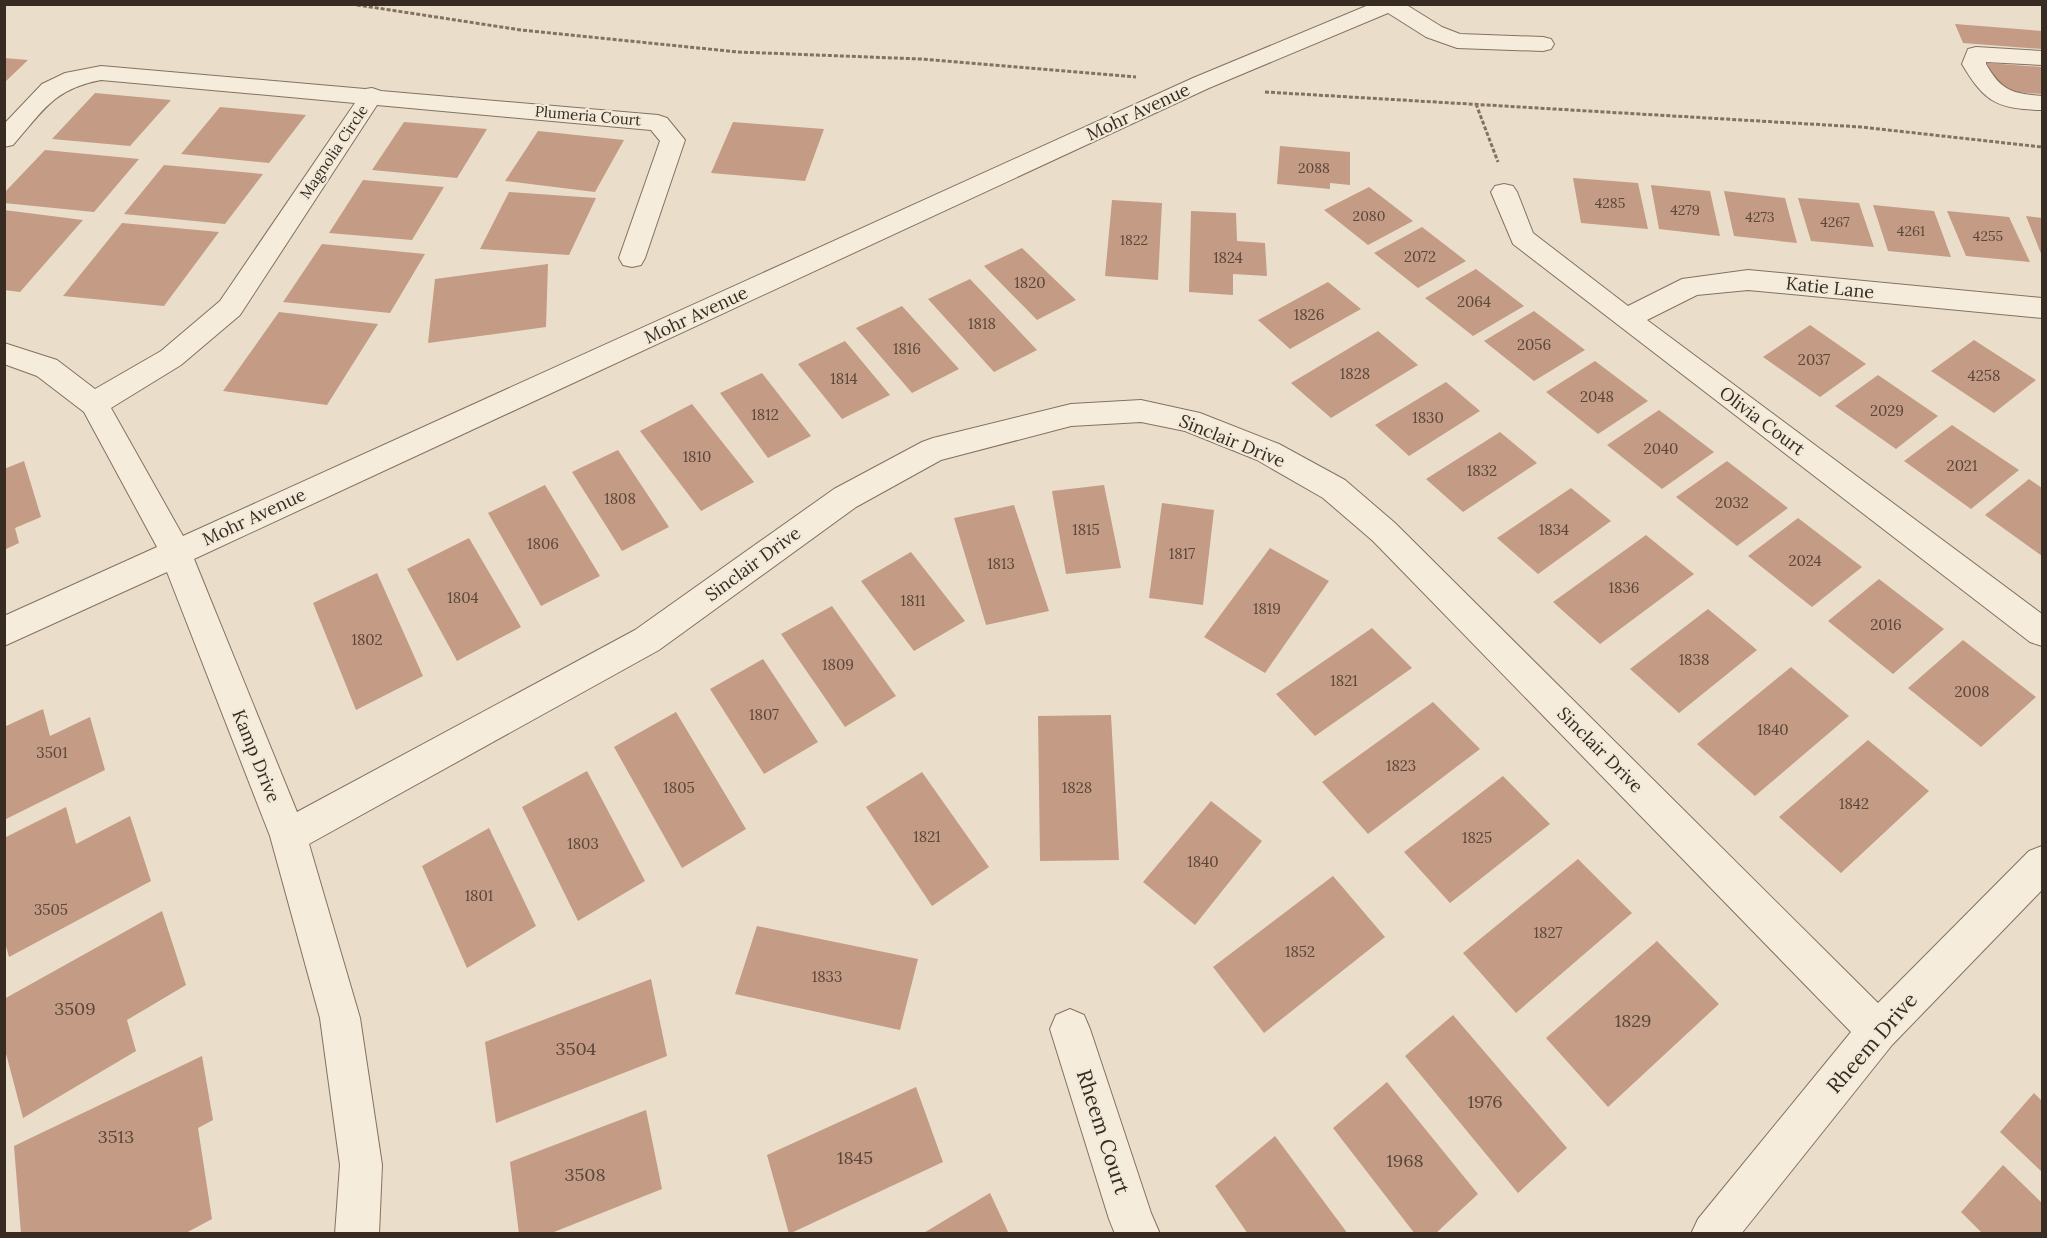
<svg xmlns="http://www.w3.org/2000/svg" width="2047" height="1238" font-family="Lora,serif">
  <rect width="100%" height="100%" fill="#eadeca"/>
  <path fill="#c49b84" d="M1955 24 2042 31V49L1963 43Z
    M4 58 28 60 4 83Z
    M1987 63 2042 67V94L2001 91Z
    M95 93 171 100 130 146 52 139Z
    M220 107 306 115 269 163 181 154Z
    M404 122 487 129 457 178 372 170Z
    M733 122 824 129 805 181 711 173Z
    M538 131 624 140 595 192 505 181Z
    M1280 146 1350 152V185L1330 183V189L1277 184Z
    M45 150 139 159 94 212 4 203V193Z
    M164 165 263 174 225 224 124 214Z
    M1573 178 1638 183 1648 229 1581 223Z
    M363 180 444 187 412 240 329 233Z
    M1651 185 1710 191 1720 236 1659 229Z
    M1369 187 1413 221 1368 245 1324 210Z
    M1724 191 1785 198 1797 243 1734 236Z
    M509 192 596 198 569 255 480 249Z
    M1798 198 1859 203 1874 247 1811 241Z
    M1112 200 1162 203 1158 280 1105 276Z
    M1873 205 1934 211 1951 257 1888 251Z
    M4 210 83 220 20 292 4 290Z
    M1191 211 1236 213 1237 241 1265 243 1267 276 1233 274V295L1189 292Z
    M1947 211 2009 217 2030 262 1966 256Z
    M2026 216 2042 218V256Z
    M122 223 219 232 164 306 63 296Z
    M1422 227 1466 261 1418 288 1374 253Z
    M322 244 425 254 390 313 283 302Z
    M1022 248 1076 300 1037 320 984 266Z
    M548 264 546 327 428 343 435 279Z
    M1476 269 1524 306 1473 336 1425 298Z
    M970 279 1037 350 994 372 928 299Z
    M1328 282 1361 309 1290 349 1258 320Z
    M902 306 959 369 912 393 856 328Z
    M1534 311 1585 350 1534 381 1484 341Z
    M279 312 378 324 327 405 223 391Z
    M1810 325 1866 364 1820 397 1763 357Z
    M1378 331 1418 365 1331 418 1291 383Z
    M1974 340 2036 380 1994 413 1931 371Z
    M845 341 890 395 842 419 798 364Z
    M1595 361 1648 401 1598 434 1546 392Z
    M762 373 811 436 768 458 720 393Z
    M1878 375 1938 416 1896 449 1835 406Z
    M1446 382 1480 411 1409 456 1375 425Z
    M692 404 754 482 701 511 640 431Z
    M1659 410 1714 452 1662 489 1607 445Z
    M1952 425 2019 470 1971 509 1904 461Z
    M1500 432 1537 463 1463 512 1426 479Z
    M618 450 669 527 622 551 572 472Z
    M24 461 41 517 15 528 19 543 4 550V469Z
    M1727 461 1788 508 1737 546 1676 497Z
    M2029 479 2042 488V556L1985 515Z
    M545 485 600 576 541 606 488 513Z
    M1104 485 1121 568 1066 574 1052 491Z
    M1571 488 1611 521 1538 574 1497 538Z
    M1162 503 1214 510 1203 605 1149 598Z
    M1014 505 1049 611 986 625 954 518Z
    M1798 518 1862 567 1812 607 1748 556Z
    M1646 535 1694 574 1600 644 1553 602Z
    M469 538 521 627 457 661 407 569Z
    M1270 548 1329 581 1265 673 1204 637Z
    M911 552 965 621 914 651 861 581Z
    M377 573 423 676 356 710 313 603Z
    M1879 579 1944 629 1893 674 1828 621Z
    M832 606 896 696 845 727 781 634Z
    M1708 609 1757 650 1679 713 1630 669Z
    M1372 628 1412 668 1315 736 1276 694Z
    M1963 640 2036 697 1981 747 1908 688Z
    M763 659 818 742 764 774 710 689Z
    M1791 667 1849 716 1755 796 1697 744Z
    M1433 702 1480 749 1368 834 1322 782Z
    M43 709 50 736 90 717 105 770 4 820V727Z
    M676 712 746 829 682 868 614 747Z
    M1111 715 1119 860 1040 861 1038 716Z
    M1868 740 1929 791 1841 873 1779 817Z
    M587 771 645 881 578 921 522 807Z
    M922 772 989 867 932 906 866 807Z
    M1503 776 1550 824 1450 903 1404 852Z
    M1211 801 1262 841 1195 925 1143 882Z
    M66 807 76 844 130 816 151 881 9 957 4 939V838Z
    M489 828 536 926 467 968 422 866Z
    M1578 859 1632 913 1516 1013 1463 953Z
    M1333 876 1385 937 1264 1033 1213 967Z
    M162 911 186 985 127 1020 136 1051 23 1118 4 1046V999Z
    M757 926 918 959 900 1030 735 994Z
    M1657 941 1719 1004 1608 1107 1546 1038Z
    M651 979 667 1056 496 1123 485 1042Z
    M1453 1015 1567 1148 1518 1193 1405 1056Z
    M202 1056 213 1120 198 1128 212 1219 184 1234H21L14 1146Z
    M1387 1082 1478 1194 1435 1234H1415L1333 1128Z
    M916 1087 943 1162 789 1234 767 1155Z
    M2034 1093 2042 1101V1172L2000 1132Z
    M646 1110 662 1189 549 1234H519L510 1162Z
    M1275 1136 1348 1234H1248L1215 1186Z
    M2003 1165 2042 1203V1234H1983L1961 1212Z
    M990 1193 1009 1234H922Z"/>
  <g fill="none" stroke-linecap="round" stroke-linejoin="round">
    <defs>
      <path id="minor" d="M1371 4H1405L1442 27 1460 34 1543 37 1551 39 1554 44 1551 49 1543 51 1457 48 1426 37 1388 13 1209 88 194 559 297 812 635 630 834 489 922 442 933 438 1071 404 1141 400 1200 413 1279 444 1345 480 1395 523 1878 1003 2029 851 2042 846V890L1892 1045 1741 1234H1691L1698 1219 1851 1032 1373 541 1323 498 1257 460 1185 431 1141 422 1071 426 941 460 856 507 659 650 309 844 360 1018 382 1165 379 1234H335L340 1165 320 1018 270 836 167 572 4 646V616L157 547 84 412 37 376 4 364V343L57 360 95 389 161 351 220 301 355 103 101 80C53 89 43 111 13 145L4 147V124L42 84 65 73 101 66 365 89 372 88 381 91 658 115 667 118 685 140 645 258 641 265 632 267 623 265 619 258 660 141 651 130 377 105 240 315 181 365 111 408 183 536 1193 78Z
        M1976 47 2042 51V65L1986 62V64C2002 92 2012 93 2042 96V110C1998 109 1985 103 1962 64L1968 49Z
        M1504 184 1513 186 1517 192 1533 233 1628 306 1682 279 1748 270 2042 298V318L1748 290 1697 295 1647 320 2042 614V646L2030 642 1513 244 1491 192 1495 186Z
        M1070 1009 1084 1015 1090 1029 1151 1213 1160 1234H1115L1109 1219 1050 1029 1056 1015Z"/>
    </defs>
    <use href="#minor" stroke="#847160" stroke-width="2"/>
    <path stroke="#847160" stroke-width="3" stroke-dasharray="4 2" stroke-linecap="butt" d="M351 4 521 30 738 52 921 59 1136 77
      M1265 92 1861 127 2042 147
      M1476 104 1498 162"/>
    <use href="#minor" fill="#f5ecdc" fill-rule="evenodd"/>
  </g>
  <g text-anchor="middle" stroke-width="4.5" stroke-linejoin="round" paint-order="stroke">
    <g font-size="14" fill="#5a473a">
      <text x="1314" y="173">2088</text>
      <text x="1610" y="208">4285</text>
      <text x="1685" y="215">4279</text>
      <text x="1369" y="221">2080</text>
      <text x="1760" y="222">4273</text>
      <text x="1835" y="227">4267</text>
      <text x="1911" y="236">4261</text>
      <text x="1988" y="241">4255</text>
      <text x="1134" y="245">1822</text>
    </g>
    <g font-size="15" fill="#372b22" stroke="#f2e9d8">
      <text transform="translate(588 116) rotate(5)" y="5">Plumeria Court</text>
      <text transform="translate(334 152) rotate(-56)" y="5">Magnolia Circle</text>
    </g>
    <g font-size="15" fill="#5a473a">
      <text x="1420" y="262">2072</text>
      <text x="1228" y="263">1824</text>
      <text x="1030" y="288">1820</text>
      <text x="1474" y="307">2064</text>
      <text x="1309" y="320">1826</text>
      <text x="982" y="329">1818</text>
      <text x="1534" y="350">2056</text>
      <text x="907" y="354">1816</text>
      <text x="1814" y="365">2037</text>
      <text x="1355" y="379">1828</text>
      <text x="1984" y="381">4258</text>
      <text x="844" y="384">1814</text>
      <text x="1597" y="402">2048</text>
      <text x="1887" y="416">2029</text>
      <text x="765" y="420">1812</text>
      <text x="1428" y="423">1830</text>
      <text x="1661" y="454">2040</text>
      <text x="697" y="462">1810</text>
      <text x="1962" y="471">2021</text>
      <text x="1482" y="476">1832</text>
      <text x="620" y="504">1808</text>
      <text x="1732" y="508">2032</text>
      <text x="1086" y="535">1815</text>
      <text x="1554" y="535">1834</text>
      <text x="543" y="549">1806</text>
      <text x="1182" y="559">1817</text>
      <text x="1805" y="566">2024</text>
      <text x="1001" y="569">1813</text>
      <text x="1624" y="593">1836</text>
      <text x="463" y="603">1804</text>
      <text x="913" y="606">1811</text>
      <text x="1267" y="614">1819</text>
      <text x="1886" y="630">2016</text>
      <text x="367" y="645">1802</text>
      <text x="1694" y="665">1838</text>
      <text x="838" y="670">1809</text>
      <text x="1344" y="686">1821</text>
      <text x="1972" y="697">2008</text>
      <text x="764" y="720">1807</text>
      <text x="1773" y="735">1840</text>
      <text x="52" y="758">3501</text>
      <text x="1401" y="771">1823</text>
      <text x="679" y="793">1805</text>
      <text x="1077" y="793">1828</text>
      <text x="1854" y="809">1842</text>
      <text x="927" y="842">1821</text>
      <text x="1477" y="843">1825</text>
      <text x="583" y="849">1803</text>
      <text x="1203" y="867">1840</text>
      <text x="479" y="901">1801</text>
      <text x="51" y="915">3505</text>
      <text x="1548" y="938">1827</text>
      <text x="1300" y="957">1852</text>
      <text x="827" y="982">1833</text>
    </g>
    <g font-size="18" fill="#372b22" stroke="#f2e9d8">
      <text transform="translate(1138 112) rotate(-25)" y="6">Mohr Avenue</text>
      <text transform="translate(1830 288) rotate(6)" y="6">Katie Lane</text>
      <text transform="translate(696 315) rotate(-25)" y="6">Mohr Avenue</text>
      <text transform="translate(1762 421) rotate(37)" y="6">Olivia Court</text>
      <text transform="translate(1232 441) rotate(22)" y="6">Sinclair Drive</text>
      <text transform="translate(254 517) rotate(-25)" y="6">Mohr Avenue</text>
      <text transform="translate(753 564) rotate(-36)" y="6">Sinclair Drive</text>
      <text transform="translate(1600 750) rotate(45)" y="6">Sinclair Drive</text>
      <text transform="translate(256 756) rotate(68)" y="6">Kamp Drive</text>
    </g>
    <g font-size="18" fill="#5a473a">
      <text x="75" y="1015">3509</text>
      <text x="1633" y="1027">1829</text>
      <text x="576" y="1055">3504</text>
      <text x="1485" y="1108">1976</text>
      <text x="116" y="1143">3513</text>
      <text x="855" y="1164">1845</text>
      <text x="1405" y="1167">1968</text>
      <text x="585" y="1181">3508</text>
    </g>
    <g font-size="21" fill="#372b22" stroke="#f2e9d8">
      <text transform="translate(1872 1043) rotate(-49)" y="7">Rheem Drive</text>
      <text transform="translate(1103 1132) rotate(72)" y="7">Rheem Court</text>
    </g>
  </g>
  <rect width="2047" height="1238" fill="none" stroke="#372b22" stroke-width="12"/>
</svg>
